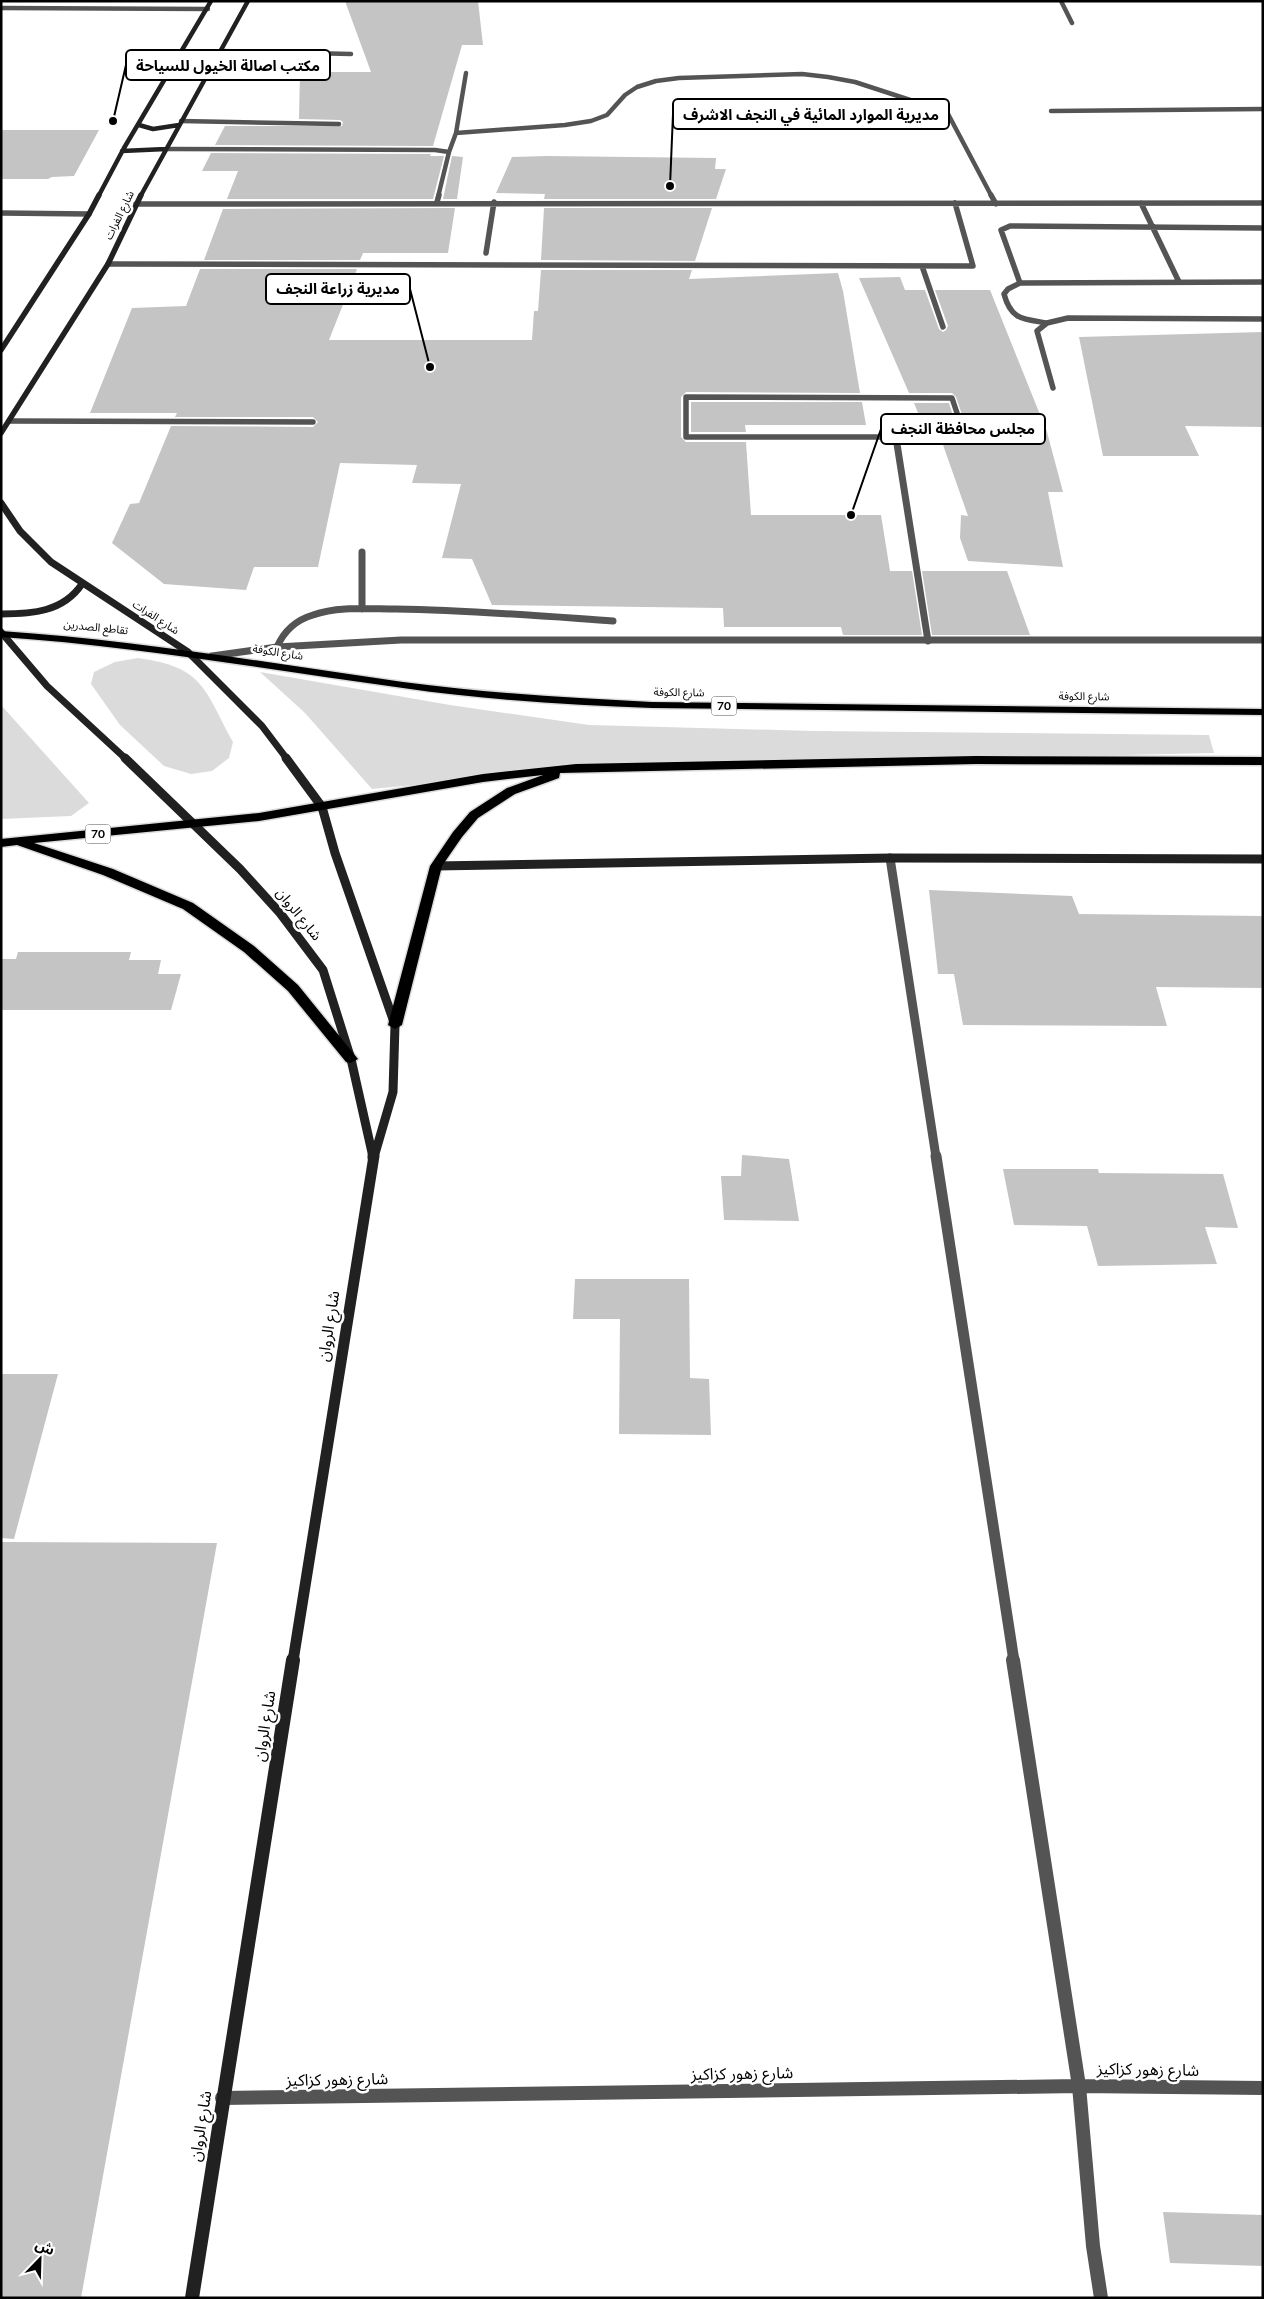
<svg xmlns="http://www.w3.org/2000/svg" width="1264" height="2299" font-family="Lato,'Noto Sans Arabic',sans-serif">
  <rect width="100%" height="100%" fill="#fff"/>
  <path fill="#dbdbdb" d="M138 658C204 667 204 689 233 742L229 758 212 771 191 774 164 766 120 725 91 684 94 672 115 662Z
    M260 672 450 705 589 725 814 731 1209 735 1214 753 596 767 372 789 305 713Z
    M1 705 89 803 71 816 1 819Z"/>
  <path fill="#c4c4c4" d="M345 1H478L483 45H462L433 146 215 145 225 126H342L343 122 340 120 299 119 300 72H371Z
    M1 130H99L74 176 52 177 48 179H1Z
    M211 153 431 154 430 156H444L433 199H227L238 171H202Z
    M452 156 463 157 457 199H443Z
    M547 156 716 158 715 169H726L716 199H544L545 194 496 193 512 157Z
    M455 208 448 253H363L360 260H204L223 209Z
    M544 208H712L695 261 541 260Z
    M200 269H357L329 340H532L534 311H538L541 270H692L689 279 838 273 843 291 860 393 686 392 681 397V437L686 442H746L751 515H881L890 571H912L922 635H843L841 627H724L723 608 492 605 472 559 442 558 461 484 412 483 417 465 340 463 318 567H254L246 590 164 584 112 543 130 504 139 503 171 426 313 427 318 422 313 417H175L177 413H90L132 308 186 306Z
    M900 277 905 290H925L939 329 943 332 946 330 948 326 935 290H990L1047 432 1063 492H1048L1063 567 968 561 960 538 961 515 968 516 942 442H965L970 438 956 397 952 393H909L859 278Z
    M1263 332V427L1185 426 1199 456H1103L1079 337Z
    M691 402H862L866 425H745L746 432H691Z
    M914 403H949L958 432H938L936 425H923Z
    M922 571H1007L1030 635H932Z
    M929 890 1072 896 1079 914 1263 916V988L1156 987 1167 1026 963 1025 954 974H938Z
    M18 952H131L129 960H161L158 974H181L171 1010H1V959H16Z
    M742 1155 789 1159 799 1221 724 1220 721 1176H741Z
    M1003 1169H1098L1099 1173 1223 1174 1238 1228 1205 1227 1217 1264 1098 1266 1087 1226 1014 1225Z
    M575 1279H689L690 1378 709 1379 711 1435 619 1434 620 1319H573Z
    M1 1374H58L14 1539 1 1538Z
    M1 1542 217 1543 81 2298H1Z
    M1163 2212 1263 2215V2266L1170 2263Z"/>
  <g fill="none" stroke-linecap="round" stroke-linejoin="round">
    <defs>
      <path id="highway" d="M1 631C136 640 269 663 403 682 486 693 569 698 652 702L1263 709V715L652 708C569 705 486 700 403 688 269 670 136 646 1 637Z
        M976 756 1263 757V765L976 764 560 773 559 778 515 794 478 818 462 837 442 866 402 1025 395 1029 388 1025 430 866 453 832 470 812 507 788 543 775 483 782 259 821 34 843 113 869 193 903 254 946 298 985 358 1059 351 1063 346 1062 288 991 244 952 183 909 103 875 17 845 1 847V839L259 813 483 774 576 764Z"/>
    </defs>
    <use href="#highway" stroke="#dbdbdb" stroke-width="3"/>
    <path stroke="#545454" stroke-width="4.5" d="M1061 1 1072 23
      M220 51 351 54
      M1051 111 1263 109
      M181 121 339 124
      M456 133 565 125 591 121 607 115 625 95 637 87 656 81 679 78 802 74 828 77 855 82 947 112 992 197
      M166 149 435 150 449 152 438 197
      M449 152 456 133 466 73"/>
    <path stroke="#545454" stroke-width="5.5" d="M991 195 996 204
      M437 202 439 195
      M1141 203 1179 282
      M136 204 1263 203
      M1263 228 1010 226 1001 230 1020 283 1263 282
      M486 253 494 202
      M108 264 973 266 955 203
      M922 266 943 327
      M1020 283 1008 289 1004 294C1011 320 1023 319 1047 323
      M1053 388 1037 331 1047 323 1068 318 1263 319
      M686 397 952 398 965 437H686Z
      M9 421 313 422
      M896 437 897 445"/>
    <path stroke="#545454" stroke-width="7" d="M897 444 928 641
      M362 552V609
      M277 647C284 631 296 620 313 615 338 606 369 609 396 609 468 610 541 616 613 621"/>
    <path stroke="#545454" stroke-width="4.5" d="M1 8 208 9"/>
    <path stroke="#545454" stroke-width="5.5" d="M1 213 89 214"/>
    <path stroke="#545454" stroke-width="7" d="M212 656 277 647 401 640H1263"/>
    <path stroke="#545454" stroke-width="9" d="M890 858 936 1157"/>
    <path stroke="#545454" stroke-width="11" d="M936 1156 1014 1661"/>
    <path stroke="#545454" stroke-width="14" d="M1013 1660 1079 2086 1093 2246 1101 2298
      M222 2098 1079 2086 1263 2088"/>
    <path stroke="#212121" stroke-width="4.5" d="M139 125 153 129 179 125
      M122 151 166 149
      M98 197 124 148 211 1
      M140 197 248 1"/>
    <path stroke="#212121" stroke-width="5.5" d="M1 350 89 214 99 195
      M1 433 108 264 141 195"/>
    <path stroke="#212121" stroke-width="7" d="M1 503 20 531 51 562 188 652 262 726 287 759
      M1 614C32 614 63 612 82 584
      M1 632 47 686 126 759"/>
    <path stroke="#212121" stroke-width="9" d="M125 758 240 869 280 913 323 970 351 1059 373 1157
      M286 758 322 807 335 853 395 1025 393 1092 374 1157
      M436 866 890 858 1263 859"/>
    <path stroke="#212121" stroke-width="11" d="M373 1156V1158
      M293 1661 374 1156"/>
    <path stroke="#212121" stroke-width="14" d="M192 2298 293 1660"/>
    <use href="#highway" fill="#000" fill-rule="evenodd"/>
  </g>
  <g text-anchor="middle" stroke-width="5" stroke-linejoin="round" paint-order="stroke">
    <g font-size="11" fill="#000" stroke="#fff">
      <text transform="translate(119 215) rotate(-64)" y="4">شارع الفرات</text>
      <text transform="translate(156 617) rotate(33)" y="4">شارع الفرات</text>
      <text transform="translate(96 627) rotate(6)" y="4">تقاطع الصدرين</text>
      <text transform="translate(278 652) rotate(9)" y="4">شارع الكوفة</text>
      <text transform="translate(679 692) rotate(1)" y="4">شارع الكوفة</text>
      <text transform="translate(1084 696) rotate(1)" y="4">شارع الكوفة</text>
    </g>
    <g fill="#fff" stroke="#4c4c4c" stroke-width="1">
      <rect x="711.5" y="696.5" width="25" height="19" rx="4"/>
      <rect x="85.5" y="824.5" width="25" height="19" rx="4"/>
    </g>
    <g font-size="12" font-weight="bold" fill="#000">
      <text x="724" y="710">70</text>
      <text x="98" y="838">70</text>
    </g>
    <g font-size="14" fill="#000" stroke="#fff">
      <text transform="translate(299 914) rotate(51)" y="5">شارع الروان</text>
    </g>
    <g font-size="16" fill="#000" stroke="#fff">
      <text transform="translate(328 1326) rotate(-81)" y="6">شارع الروان</text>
      <text transform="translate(264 1726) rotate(-81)" y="6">شارع الروان</text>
      <text transform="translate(1148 2069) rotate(1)" y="6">شارع زهور كزاكيز</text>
      <text transform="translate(742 2073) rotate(-1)" y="6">شارع زهور كزاكيز</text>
      <text transform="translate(337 2079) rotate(-1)" y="6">شارع زهور كزاكيز</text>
      <text transform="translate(200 2126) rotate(-81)" y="6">شارع الروان</text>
    </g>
  </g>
  <path fill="none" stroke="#000" stroke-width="2" d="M113 121L126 65M670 186L673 114M430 367L410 289M851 515L881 429"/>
  <g fill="#000" stroke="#fff" stroke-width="2">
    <circle cx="113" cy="121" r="5"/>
    <circle cx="670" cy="186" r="5"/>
    <circle cx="430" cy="367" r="5"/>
    <circle cx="851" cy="515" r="5"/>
  </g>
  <g fill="#fff" stroke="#000" stroke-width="2">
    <rect x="126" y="50" width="204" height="30" rx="5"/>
    <rect x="673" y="99" width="276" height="30" rx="5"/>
    <rect x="266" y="274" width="144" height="30" rx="5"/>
    <rect x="881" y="414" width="164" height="30" rx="5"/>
  </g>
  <g font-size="15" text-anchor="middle" font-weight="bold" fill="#000">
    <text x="228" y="71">مكتب اصالة الخيول للسياحة</text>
    <text x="811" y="120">مديرية الموارد المائية في النجف الاشرف</text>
    <text x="338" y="294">مديرية زراعة النجف</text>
    <text x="963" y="434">مجلس محافظة النجف</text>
  </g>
  <rect width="1264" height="2299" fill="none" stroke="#000000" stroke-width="5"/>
  <g transform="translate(40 2259) rotate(23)" stroke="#ffffff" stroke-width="4" paint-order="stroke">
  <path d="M0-4L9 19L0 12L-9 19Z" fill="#000000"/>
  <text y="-8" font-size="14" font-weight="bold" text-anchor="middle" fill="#000000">ش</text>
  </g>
</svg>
